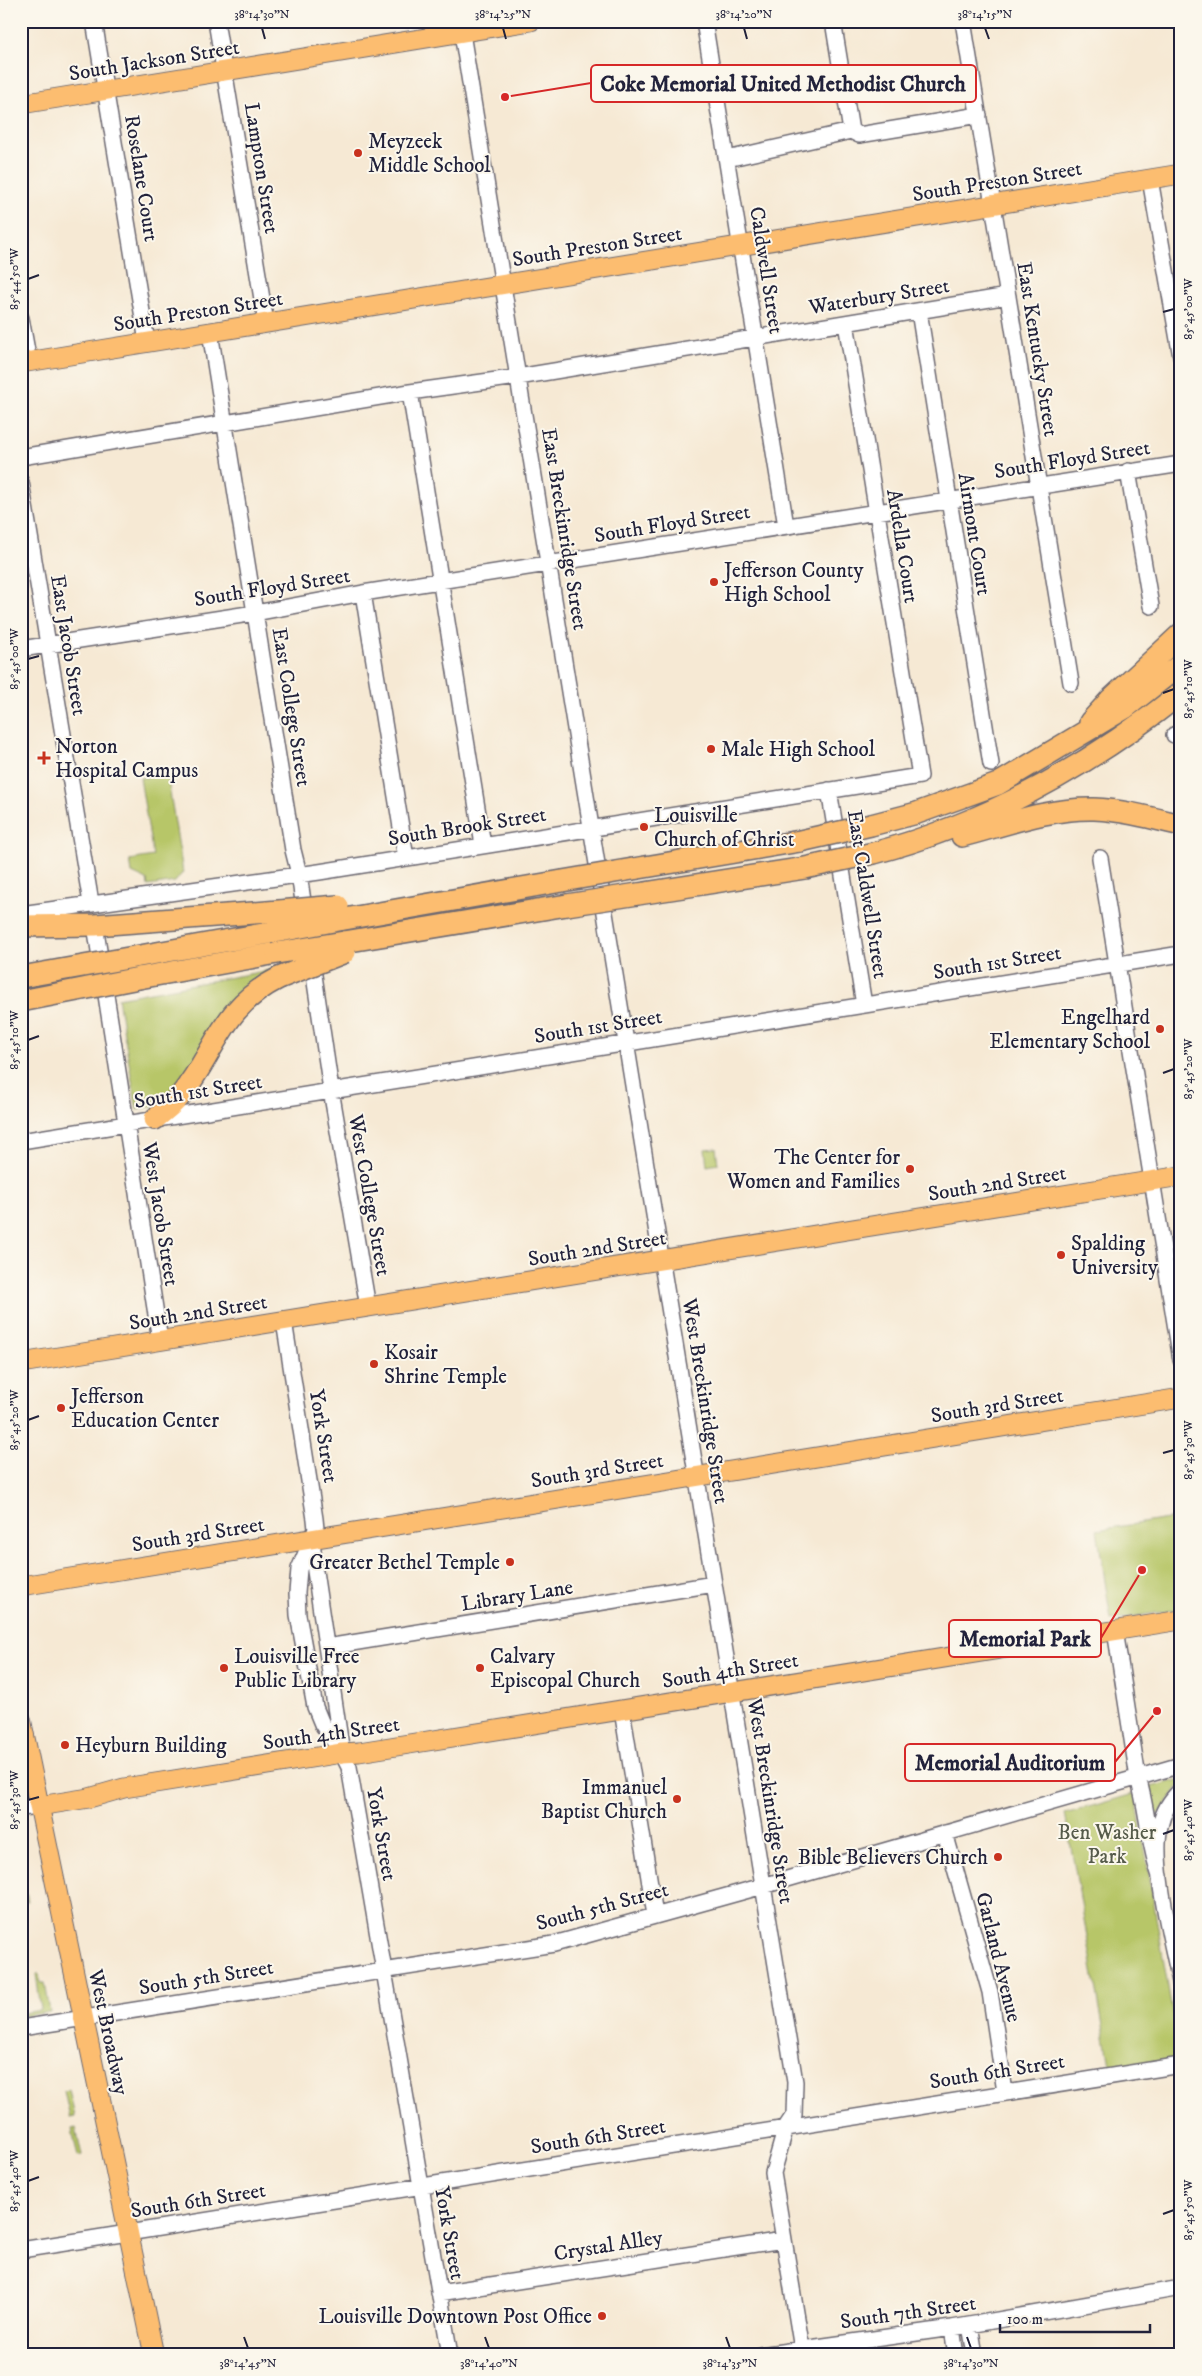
<svg xmlns="http://www.w3.org/2000/svg" width="1202" height="2376" font-family="'IM FELL DW Pica',serif">
  <rect width="100%" height="100%" fill="#fbf7ec"/>
  <filter id="ink" filterUnits="userSpaceOnUse"><feTurbulence type="fractalNoise" baseFrequency=".02" numOctaves="2"/><feDisplacementMap in="SourceGraphic" scale="10" xChannelSelector="R" yChannelSelector="G"/><feConvolveMatrix kernelMatrix="1 2 1 2 8 2 1 2 1" color-interpolation-filters="sRGB"/></filter>
  <filter id="wash" filterUnits="userSpaceOnUse"><feTurbulence type="fractalNoise" baseFrequency=".0096" numOctaves="4" result="noise"/><feDisplacementMap in="SourceGraphic" scale="20" xChannelSelector="R" yChannelSelector="G"/><feGaussianBlur stdDeviation="1.12" result="paint"/><feColorMatrix in="noise" values="0 0 0 0 0 0 0 0 0 0 0 0 0 0 0 0 0 1.4 0 .05"/><feComposite in="paint" operator="in"/></filter>
  <g filter="url(#wash)">
    <rect width="100%" height="100%" fill="#f6e9d4"/>
    <path fill="#b7c668" stroke="#6c7452" d="M167 774 183 872 175 882 148 886 147 880 132 873 130 860 153 856 140 778Z
      M298 965 282 970 192 1074 159 1104 137 1110 118 998Z
      M716 1148 718 1164 707 1166 705 1149Z
      M1181 1517V1609L1111 1620 1097 1530Z
      M1181 1779V1783L1159 1814 1151 1813 1147 1788Z
      M1133 1794 1136 1797 1180 2058 1111 2070 1065 1814Z
      M21 1867 28 1901 21 1902Z
      M36 1974H39L41 1983H45L50 2012 24 2016 23 2013 41 2010Z
      M69 2090 75 2117 70 2118 64 2091Z
      M76 2128 82 2156 78 2157 72 2129Z"/>
  </g>
  <g filter="url(#ink)">
    <g fill="none" stroke-linecap="round" stroke-linejoin="round">
      <defs>
        <path id="minor" d="M94 21 147 342
          M216 21 266 323
          M460 21 795 2082 794 2115 786 2127 773 2173 803 2355
          M704 21 786 526
          M833 21 851 131
          M963 21 1071 683
          M727 159 851 131 859 135 979 115
          M1150 179 1181 357
          M919 311 991 764
          M21 318 29 362
          M210 332 293 850 299 874 331 1090 368 1307
          M410 392 483 845
          M21 457 410 392 518 377 1008 296
          M1128 471 1151 606
          M21 482 91 903
          M363 593 406 858
          M21 649 255 613 363 593 1181 464
          M1174 735 1181 733
          M829 790 864 1005
          M1100 858 1181 1360
          M21 914 319 872 920 776 846 323
          M95 925 160 1340
          M21 1141 1181 954
          M284 1321 315 1519 316 1529 312 1539 315 1571 342 1753 349 1767 450 2355
          M312 1539 299 1569 297 1593 298 1615 315 1707 322 1724 341 1751
          M1115 1630 1138 1778C1148 1810 1148 1844 1160 1876
          M327 1647 714 1584
          M622 1710 655 1915
          M1181 1790C1170 1800 1163 1812 1160 1826 1151 1866 1173 1945 1181 1987
          M21 1808 39 1806
          M945 1833 990 1992 1005 2092
          M21 2028 554 1944 763 1886 1181 1765
          M21 2250 1181 2065
          M439 2293 783 2240
          M970 2325 975 2355
          M952 2328 956 2355
          M760 2355 952 2328 1181 2288"/>
        <path id="major" d="M21 104 531 21
          M21 363 1181 174
          M21 1363 1181 1176
          M21 1586 1181 1398
          M21 1719 154 2355
          M39 1806 89 1798 124 1788 342 1753 359 1752 1181 1620"/>
        <path id="highway" d="M1090 722 1110 700 1181 634
          M871 825 917 813 998 784 1125 708 1181 664
          M962 836C1004 825 1049 808 1094 809 1123 810 1152 818 1181 825
          M874 853C988 823 1089 766 1181 693
          M633 869 800 841
          M638 894 805 868
          M339 920 562 881
          M21 926 95 925 267 912
          M344 942 567 905
          M134 957 269 933
          M139 978 277 953
          M155 1119C164 1111 174 1104 181 1095 218 1049 220 1008 279 978"/>
      </defs>
      <use href="#minor" stroke="#6c6871" stroke-width="18"/>
      <use href="#major" stroke="#6c6871" stroke-width="21"/>
      <use href="#highway" stroke="#6c6871" stroke-width="24"/>
      <use href="#minor" stroke="#fff" stroke-width="15"/>
      <use href="#major" stroke="#fcbd6f" stroke-width="19"/>
      <use href="#highway" stroke="#fcbd6f" stroke-width="21"/>
      <defs>
        <path id="highway-bridge" d="M800 841 871 825
          M805 868 874 853
          M562 881 633 869
          M567 905 638 894
          M267 912 338 906
          M269 933 339 920
          M277 953 344 942
          M21 977 134 957
          M279 978 345 952
          M21 1001 139 978"/>
      </defs>
      <use href="#highway-bridge" stroke="#6c6871" stroke-width="24" stroke-linecap="butt"/>
      <use href="#highway-bridge" stroke="#fcbd6f" stroke-width="21"/>
    </g>
  </g>
  <path fill="none" stroke="#22223b" stroke-width="2" d="M262 28 265 39M503 28 506 39M744 28 747 39M985 28 989 39M28 279 39 275M1163 312 1174 309M28 659 39 656M1163 693 1174 689M28 1040 39 1036M1163 1073 1174 1069M28 1420 39 1416M1163 1453 1174 1450M28 1800 39 1797M1163 1834 1174 1830M28 2181 39 2177M1163 2214 1174 2210M244 2337 248 2348M485 2337 489 2348M726 2337 730 2348M967 2337 971 2348"/>
  <g fill="#c8321e" stroke="#fbf7ec" stroke-width="2">
    <circle cx="358" cy="153" r="5"/>
    <circle cx="714" cy="582" r="5"/>
    <circle cx="711" cy="749" r="5"/>
    <path d="M41.5 750.5h5v5h5v5h-5v5h-5v-5h-5v-5h5z"/>
    <circle cx="644" cy="827" r="5"/>
    <circle cx="1160" cy="1029" r="5"/>
    <circle cx="910" cy="1169" r="5"/>
    <circle cx="1061" cy="1255" r="5"/>
    <circle cx="374" cy="1364" r="5"/>
    <circle cx="61" cy="1408" r="5"/>
    <circle cx="510" cy="1562" r="5"/>
    <circle cx="224" cy="1668" r="5"/>
    <circle cx="480" cy="1668" r="5"/>
    <circle cx="65" cy="1745" r="5"/>
    <circle cx="677" cy="1799" r="5"/>
    <circle cx="998" cy="1857" r="5"/>
    <circle cx="602" cy="2316" r="5"/>
  </g>
  <g text-anchor="middle" stroke-width="4" stroke-linejoin="round" paint-order="stroke">
    <g font-size="21" fill="#22223b" stroke="#fbf7ec">
      <text transform="translate(154 60) rotate(-9)" y="7">South Jackson Street</text>
      <text transform="translate(262 168) rotate(81)" y="7">Lampton Street</text>
      <text transform="translate(142 178) rotate(81)" y="7">Roselane Court</text>
      <text transform="translate(997 181) rotate(-9)" y="7">South Preston Street</text>
      <text transform="translate(597 246) rotate(-9)" y="7">South Preston Street</text>
      <text transform="translate(767 270) rotate(81)" y="7">Caldwell Street</text>
      <text transform="translate(879 296) rotate(-9)" y="7">Waterbury Street</text>
      <text transform="translate(198 311) rotate(-9)" y="7">South Preston Street</text>
      <text transform="translate(1038 349) rotate(81)" y="7">East Kentucky Street</text>
      <text transform="translate(1072 459) rotate(-9)" y="7">South Floyd Street</text>
      <text transform="translate(672 523) rotate(-9)" y="7">South Floyd Street</text>
      <text transform="translate(565 529) rotate(81)" y="7">East Breckinridge Street</text>
      <text transform="translate(975 534) rotate(81)" y="7">Airmont Court</text>
      <text transform="translate(903 546) rotate(81)" y="7">Ardella Court</text>
      <text transform="translate(272 587) rotate(-9)" y="7">South Floyd Street</text>
      <text transform="translate(69 645) rotate(81)" y="7">East Jacob Street</text>
      <text transform="translate(292 707) rotate(81)" y="7">East College Street</text>
      <text transform="translate(467 826) rotate(-9)" y="7">South Brook Street</text>
      <text transform="translate(868 894) rotate(81)" y="7">East Caldwell Street</text>
      <text transform="translate(997 962) rotate(-9)" y="7">South 1st Street</text>
      <text transform="translate(598 1026) rotate(-9)" y="7">South 1st Street</text>
      <text transform="translate(198 1091) rotate(-9)" y="7">South 1st Street</text>
      <text transform="translate(997 1183) rotate(-9)" y="7">South 2nd Street</text>
      <text transform="translate(370 1195) rotate(80)" y="7">West College Street</text>
      <text transform="translate(161 1214) rotate(81)" y="7">West Jacob Street</text>
      <text transform="translate(597 1248) rotate(-9)" y="7">South 2nd Street</text>
      <text transform="translate(198 1312) rotate(-9)" y="7">South 2nd Street</text>
      <text transform="translate(706 1401) rotate(81)" y="7">West Breckinridge Street</text>
      <text transform="translate(997 1405) rotate(-9)" y="7">South 3rd Street</text>
      <text transform="translate(324 1436) rotate(81)" y="7">York Street</text>
      <text transform="translate(597 1470) rotate(-9)" y="7">South 3rd Street</text>
      <text transform="translate(198 1534) rotate(-9)" y="7">South 3rd Street</text>
      <text transform="translate(517 1595) rotate(-9)" y="7">Library Lane</text>
      <text transform="translate(730 1670) rotate(-9)" y="7">South 4th Street</text>
      <text transform="translate(331 1733) rotate(-8)" y="7">South 4th Street</text>
      <text transform="translate(771 1801) rotate(81)" y="7">West Breckinridge Street</text>
      <text transform="translate(382 1834) rotate(80)" y="7">York Street</text>
      <text transform="translate(602 1906) rotate(-15)" y="7">South 5th Street</text>
      <text transform="translate(999 1957) rotate(76)" y="7">Garland Avenue</text>
      <text transform="translate(206 1977) rotate(-9)" y="7">South 5th Street</text>
      <text transform="translate(109 2032) rotate(78)" y="7">West Broadway</text>
      <text transform="translate(997 2071) rotate(-9)" y="7">South 6th Street</text>
      <text transform="translate(598 2136) rotate(-9)" y="7">South 6th Street</text>
      <text transform="translate(198 2200) rotate(-9)" y="7">South 6th Street</text>
      <text transform="translate(450 2233) rotate(80)" y="7">York Street</text>
      <text transform="translate(608 2245) rotate(-9)" y="7">Crystal Alley</text>
      <text transform="translate(908 2312) rotate(-8)" y="7">South 7th Street</text>
    </g>
    <g font-size="21" fill="#22223b" stroke="#fbf7ec" text-anchor="start">
      <text x="368" y="148">Meyzeek<tspan x="368" dy="24">Middle School</tspan></text>
      <text x="724" y="577">Jefferson County<tspan x="724" dy="24">High School</tspan></text>
      <text x="55" y="753">Norton<tspan x="55" dy="24">Hospital Campus</tspan></text>
      <text x="721" y="756">Male High School</text>
      <text x="654" y="822">Louisville<tspan x="654" dy="24">Church of Christ</tspan></text>
      <text x="1150" y="1024" text-anchor="end">Engelhard<tspan x="1150" dy="24">Elementary School</tspan></text>
      <text x="900" y="1164" text-anchor="end">The Center for<tspan x="900" dy="24">Women and Families</tspan></text>
      <text x="1071" y="1250">Spalding<tspan x="1071" dy="24">University</tspan></text>
      <text x="384" y="1359">Kosair<tspan x="384" dy="24">Shrine Temple</tspan></text>
      <text x="71" y="1403">Jefferson<tspan x="71" dy="24">Education Center</tspan></text>
      <text x="500" y="1569" text-anchor="end">Greater Bethel Temple</text>
      <text x="234" y="1663">Louisville Free<tspan x="234" dy="24">Public Library</tspan></text>
      <text x="490" y="1663">Calvary<tspan x="490" dy="24">Episcopal Church</tspan></text>
      <text x="75" y="1752">Heyburn Building</text>
      <text x="667" y="1794" text-anchor="end">Immanuel<tspan x="667" dy="24">Baptist Church</tspan></text>
      <text x="988" y="1864" text-anchor="end">Bible Believers Church</text>
      <text x="592" y="2323" text-anchor="end">Louisville Downtown Post Office</text>
    </g>
    <g font-size="21" fill="#565b4b" stroke="#fbf7ec">
      <text x="1107" y="1839">Ben Washer<tspan x="1107" dy="24">Park</tspan></text>
    </g>
  </g>
  <path fill="none" stroke="#d62828" stroke-width="2" d="M505 97L591 83M1142 1570L1101 1638M1157 1711L1115 1762"/>
  <g fill="#d62828" stroke="#fbf7ec" stroke-width="2">
    <circle cx="505" cy="97" r="5"/>
    <circle cx="1142" cy="1570" r="5"/>
    <circle cx="1157" cy="1711" r="5"/>
  </g>
  <g fill="#fbf7ec" stroke="#d62828" stroke-width="2">
    <rect x="591" y="65" width="385" height="37" rx="5"/>
    <rect x="949" y="1620" width="152" height="37" rx="5"/>
    <rect x="905" y="1744" width="210" height="37" rx="5"/>
  </g>
  <g font-size="22" text-anchor="middle" font-weight="bold" fill="#22223b">
    <text x="783" y="91">Coke Memorial United Methodist Church</text>
    <text x="1025" y="1646">Memorial Park</text>
    <text x="1010" y="1770">Memorial Auditorium</text>
  </g>
  <rect width="1202" height="2376" fill="none" stroke="#fbf7ec" stroke-width="55"/>
  <path d="M1000 2324v8h150v-8" fill="none" stroke="#22223b" stroke-width="2.5"/>
  <text x="1007" y="2324" font-size="15" fill="#22223b" stroke="#fbf7ec" stroke-width="4" paint-order="stroke">100 m</text>
  <rect x="28" y="28" width="1146" height="2320" fill="none" stroke="#22223b" stroke-width="2"/>
  <g font-size="12" text-anchor="middle" fill="#22223b">
    <text x="262" y="18">38°14'30"N</text>
    <text x="503" y="18">38°14'25"N</text>
    <text x="744" y="18">38°14'20"N</text>
    <text x="985" y="18">38°14'15"N</text>
    <text transform="translate(14 279) rotate(-90)" y="4">85°44'50"W</text>
    <text transform="translate(1188 309) rotate(-90)" y="4">85°45'00"W</text>
    <text transform="translate(14 659) rotate(-90)" y="4">85°45'00"W</text>
    <text transform="translate(1188 689) rotate(-90)" y="4">85°45'10"W</text>
    <text transform="translate(14 1040) rotate(-90)" y="4">85°45'10"W</text>
    <text transform="translate(1188 1069) rotate(-90)" y="4">85°45'20"W</text>
    <text transform="translate(14 1420) rotate(-90)" y="4">85°45'20"W</text>
    <text transform="translate(1188 1450) rotate(-90)" y="4">85°45'30"W</text>
    <text transform="translate(14 1800) rotate(-90)" y="4">85°45'30"W</text>
    <text transform="translate(1188 1830) rotate(-90)" y="4">85°45'40"W</text>
    <text transform="translate(14 2181) rotate(-90)" y="4">85°45'40"W</text>
    <text transform="translate(1188 2210) rotate(-90)" y="4">85°45'50"W</text>
    <text x="248" y="2367">38°14'45"N</text>
    <text x="489" y="2367">38°14'40"N</text>
    <text x="730" y="2367">38°14'35"N</text>
    <text x="971" y="2367">38°14'30"N</text>
  </g>
</svg>
